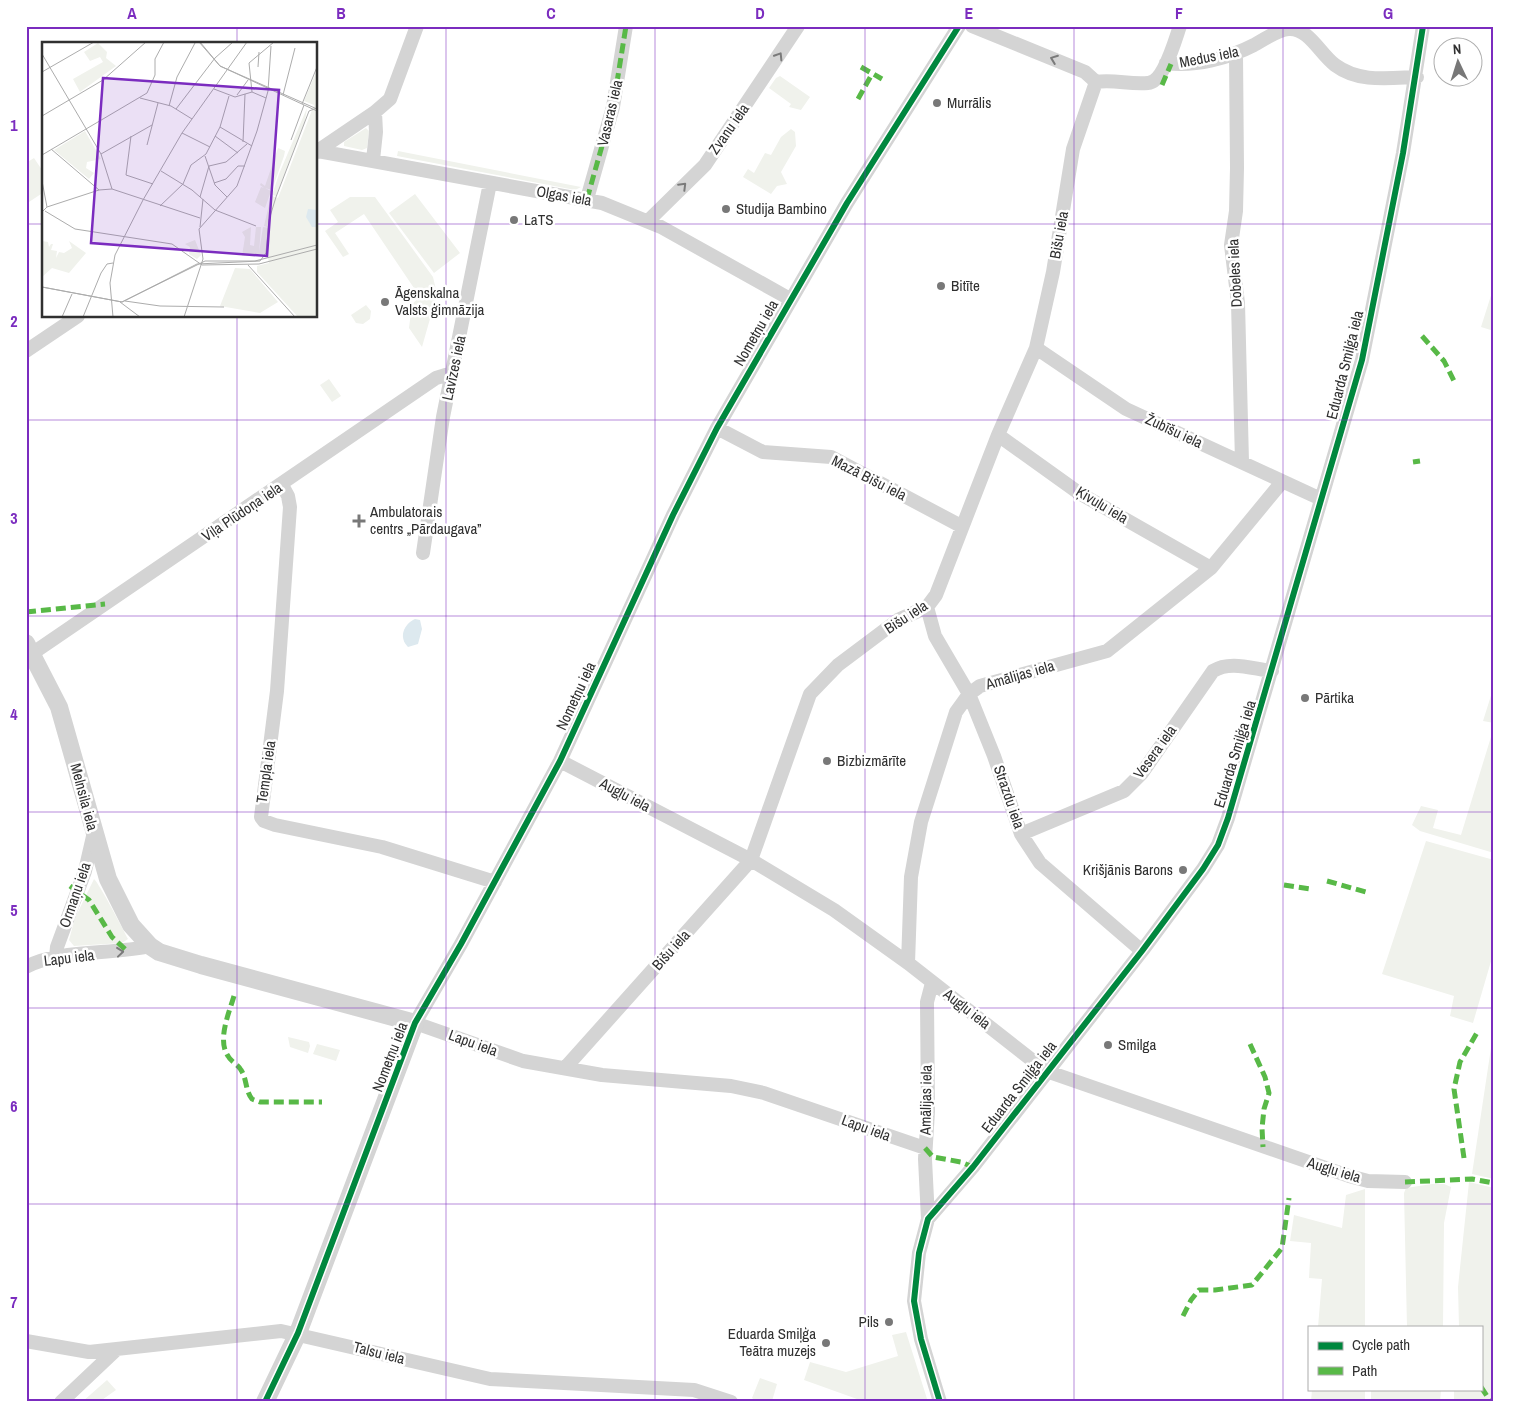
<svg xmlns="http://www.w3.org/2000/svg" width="1520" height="1428" font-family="'Archivo Narrow',sans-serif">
  <rect width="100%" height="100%" fill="#fff"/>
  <path fill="#f0f2ec" d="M780 76 810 97 801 110 789 107 791 104 769 88 776 78Z
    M366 128 369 131 367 148 362 150 344 146V142Z
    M791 129 795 132 796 146 781 172 787 184 777 186 771 194 743 177 748 169 754 173 765 153 771 155 781 137Z
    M398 151 581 187 575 190 397 156Z
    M34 158 44 173V192L26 204V163Z
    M415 194 460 253 434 273 389 213Z
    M350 197H375L433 277 437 294 422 347 409 328 412 304 420 297 364 214 335 233 349 254 343 257 325 231 338 222 330 210Z
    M1494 286V331L1481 327Z
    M366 305 371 311 370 319 363 324 356 323 351 315Z
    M329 379 341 396 332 402 320 385Z
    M1494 686V723L1483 721Z
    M1494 727V853L1420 831 1412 825 1421 806 1438 810 1433 828 1461 835Z
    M1426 841 1494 860V951L1473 1023 1450 1016 1454 996 1382 974Z
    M94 879C99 883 123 929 128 939L122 943 74 946 69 940 75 918Z
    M1494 1028V1179L1472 1174Z
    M288 1037 309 1042 310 1046 308 1053 290 1047Z
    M317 1044 340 1050 336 1061 313 1054Z
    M1469 1182 1494 1188V1402H1454V1389H1481V1327H1459L1458 1287Z
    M1432 1184H1444L1451 1187 1444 1223 1443 1327H1407L1404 1193 1406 1188Z
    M1365 1189V1327H1318L1322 1279 1309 1278 1311 1243 1290 1241 1294 1215 1342 1228 1346 1195Z
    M906 1332 928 1402H857V1399L804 1380 810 1362 846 1372 898 1356 892 1335Z
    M760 1378 777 1384 772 1401 774 1402H757L752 1398Z
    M107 1380 116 1390 99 1402H82Z
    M1312 1389H1365V1402H1311Z
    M1371 1389H1441L1440 1402H1371Z"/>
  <path fill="#dde9ef" d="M415 619 420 620 422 629 418 644 408 647C398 637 404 624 415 619Z"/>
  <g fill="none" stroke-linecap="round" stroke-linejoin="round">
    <path stroke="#d4d4d4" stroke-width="14" d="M972 26 1085 72 1096 82
      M1236 54 1237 168 1236 211 1231 245 1238 303 1242 462
      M1166 63C1195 67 1229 58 1254 45 1263 40 1279 29 1289 29 1309 28 1320 54 1335 65 1359 83 1389 78 1417 77
      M1096 82C1114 79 1130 85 1148 83 1164 82 1175 40 1180 26
      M318 151 602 203 661 227 790 299
      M316 152 375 112 390 99 417 26
      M373 160 376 132 375 112
      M587 199 613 107 626 26
      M648 221 705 165 798 26
      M1036 348 1126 409 1321 499
      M26 351 78 316
      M717 428 763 452 831 457 961 526
      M998 435 1079 493 1211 568
      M282 485 288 496 290 507 277 691 261 817 264 821 275 825 382 847 495 882
      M423 553 443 417 490 183
      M927 607 935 636 969 694 994 756 1021 834 1040 863 1142 951
      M33 653 436 378 452 373
      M560 761 751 860 834 910 908 963 1046 1071 1349 1176 1368 1181 1405 1182
      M1021 834 1124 791 1142 773 1213 671C1230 660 1253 669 1272 671
      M56 957 57 947 85 871 94 832
      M908 963 911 877 921 822 956 712 969 694 980 686 1107 651 1211 568 1282 482
      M26 967C58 949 113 955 150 946
      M565 1068 751 860 810 694 838 665 898 620 927 607 936 595 998 435 1036 348 1053 272 1073 149 1096 82
      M925 1148 764 1093 731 1086 602 1075 523 1061 415 1023 461 944 560 761 673 515 717 428 847 203 959 26
      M928 1219 925 1159 928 1111 927 1002 932 983
      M26 1341 89 1352 281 1331 490 1379 694 1390 731 1402
      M61 1402 116 1350
      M940 1402 921 1339 914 1301 919 1253 928 1219 973 1167 1142 951 1203 869 1218 845 1228 818 1362 360 1403 153 1423 26"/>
    <path stroke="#d4d4d4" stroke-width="18" d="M26 643 59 707 108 879 131 925 150 946 159 952 201 965 415 1023 298 1333 265 1402"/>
    <path stroke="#58b947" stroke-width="5" stroke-dasharray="10 5" stroke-linecap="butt" d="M861 67 882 79
      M1162 85 1171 64
      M858 99 872 74
      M587 199 613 107 626 26
      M1422 336 1444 361 1455 383
      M1413 462 1420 461
      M26 612 105 604
      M1327 881 1366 892
      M1284 885 1311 889
      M70 886 89 900 112 937 127 951
      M234 996C229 1013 217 1040 228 1056 231 1062 238 1064 241 1070 247 1079 245 1090 252 1099L260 1102H322
      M1250 1044 1265 1077 1269 1093 1264 1109 1262 1128 1263 1147
      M925 1148 933 1157 961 1162 973 1167
      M1464 1158 1454 1089 1460 1062 1478 1031
      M1405 1182 1472 1179 1494 1183
      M1183 1316 1191 1300 1199 1290H1215L1252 1285 1282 1248 1289 1198
      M1481 1387 1491 1402"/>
    <defs>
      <path id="cycleway" d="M265 1402 298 1333 415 1023 461 944 560 761 673 515 717 428 847 203 959 26
        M940 1402 921 1339 914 1301 919 1253 928 1219 973 1167 1142 951 1203 869 1218 845 1228 818 1362 360 1403 153 1423 26"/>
    </defs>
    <use href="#cycleway" stroke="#fff" stroke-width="9"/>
    <use href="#cycleway" stroke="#00873e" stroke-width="6"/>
  </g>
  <defs><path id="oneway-chevron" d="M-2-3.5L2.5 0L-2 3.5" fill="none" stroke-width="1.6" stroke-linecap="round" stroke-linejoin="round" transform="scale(1.25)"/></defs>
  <g stroke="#7a7a7a">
    <use href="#oneway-chevron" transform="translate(779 56) rotate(-58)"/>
    <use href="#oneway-chevron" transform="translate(1054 59) rotate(-159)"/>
    <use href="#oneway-chevron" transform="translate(683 186) rotate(-45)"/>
    <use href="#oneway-chevron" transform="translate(120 952) rotate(-6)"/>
  </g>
  <path fill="none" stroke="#7b2cbf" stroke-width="1" stroke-opacity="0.55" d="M237 26V44M446 26V1402M655 26V1402M865 26V1402M1074 26V1402M1283 26V1402M26 224H44M316 224H1494M237 316V1402M26 420H1494M26 616H1494M26 812H1494M26 1008H1494M26 1204H1494"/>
  <g fill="#787878" stroke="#fff" stroke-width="2">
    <circle cx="937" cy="103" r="5"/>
    <circle cx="726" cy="209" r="5"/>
    <circle cx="514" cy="220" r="5"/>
    <circle cx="941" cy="286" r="5"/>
    <circle cx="385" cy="302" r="5"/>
    <path d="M356.5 513.5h5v5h5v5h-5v5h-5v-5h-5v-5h5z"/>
    <circle cx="1305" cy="698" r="5"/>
    <circle cx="827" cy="761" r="5"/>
    <circle cx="1183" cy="870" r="5"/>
    <circle cx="1108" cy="1045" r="5"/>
    <circle cx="889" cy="1322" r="5"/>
    <circle cx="826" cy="1343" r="5"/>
  </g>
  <g text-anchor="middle" stroke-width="5" stroke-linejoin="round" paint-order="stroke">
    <g font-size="15" fill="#303030" stroke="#fff">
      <text transform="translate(1209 57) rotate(-11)" y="5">Medus iela</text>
      <text transform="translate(610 113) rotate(-77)" y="5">Vasaras iela</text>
      <text transform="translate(729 129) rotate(-55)" y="5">Zvanu iela</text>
      <text transform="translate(564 196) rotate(10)" y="5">Olgas iela</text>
      <text transform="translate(1059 235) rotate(-80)" y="5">Bišu iela</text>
      <text transform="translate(1235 273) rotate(-93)" y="5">Dobeles iela</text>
      <text transform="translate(756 333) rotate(-60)" y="5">Nometņu iela</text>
      <text transform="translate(1345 365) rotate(-76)" y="5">Eduarda Smiļģa iela</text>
      <text transform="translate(454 368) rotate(-78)" y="5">Lavīzes iela</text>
      <text transform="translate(1174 431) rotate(25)" y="5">Žubīšu iela</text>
      <text transform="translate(869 478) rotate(27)" y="5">Mazā Bišu iela</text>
      <text transform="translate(1102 505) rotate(31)" y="5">Ķivuļu iela</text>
      <text transform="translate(242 512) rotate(-34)" y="5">Viļa Plūdoņa iela</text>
      <text transform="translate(906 617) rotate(-33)" y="5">Bišu iela</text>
      <text transform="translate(1020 675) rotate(-16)" y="5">Amālijas iela</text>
      <text transform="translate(576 696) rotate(-65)" y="5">Nometņu iela</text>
      <text transform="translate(1155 752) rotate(-54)" y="5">Vesera iela</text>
      <text transform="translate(1235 754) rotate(-73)" y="5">Eduarda Smiļģa iela</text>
      <text transform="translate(266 772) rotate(-82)" y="5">Tempļa iela</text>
      <text transform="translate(625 795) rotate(28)" y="5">Augļu iela</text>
      <text transform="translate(84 797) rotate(75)" y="5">Melnsila iela</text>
      <text transform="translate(1009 797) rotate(71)" y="5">Strazdu iela</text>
      <text transform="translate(75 895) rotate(-71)" y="5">Ormaņu iela</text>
      <text transform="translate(671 950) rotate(-48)" y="5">Bišu iela</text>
      <text transform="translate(69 958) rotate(-7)" y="5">Lapu iela</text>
      <text transform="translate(967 1009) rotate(38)" y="5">Augļu iela</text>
      <text transform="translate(473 1043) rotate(20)" y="5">Lapu iela</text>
      <text transform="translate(390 1057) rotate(-69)" y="5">Nometņu iela</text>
      <text transform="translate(1019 1087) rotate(-52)" y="5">Eduarda Smiļģa iela</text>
      <text transform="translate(926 1100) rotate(-89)" y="5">Amālijas iela</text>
      <text transform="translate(866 1128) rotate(20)" y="5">Lapu iela</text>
      <text transform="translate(1334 1170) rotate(17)" y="5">Augļu iela</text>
      <text transform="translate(379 1353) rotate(14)" y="5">Talsu iela</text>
    </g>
    <g font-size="15" fill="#303030" stroke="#fff" text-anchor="start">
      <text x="947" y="108">Murrālis</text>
      <text x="736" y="214">Studija Bambino</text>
      <text x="524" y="225">LaTS</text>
      <text x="951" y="291">Bitīte</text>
      <text x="395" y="298">Āgenskalna<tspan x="395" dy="17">Valsts ģimnāzija</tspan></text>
      <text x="370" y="517">Ambulatorais<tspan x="370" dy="17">centrs „Pārdaugava”</tspan></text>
      <text x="1315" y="703">Pārtika</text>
      <text x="837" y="766">Bizbizmārīte</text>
      <text x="1173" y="875" text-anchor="end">Krišjānis Barons</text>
      <text x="1118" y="1050">Smilga</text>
      <text x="879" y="1327" text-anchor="end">Pils</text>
      <text x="816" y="1339" text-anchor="end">Eduarda Smiļģa<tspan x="816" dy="17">Teātra muzejs</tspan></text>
    </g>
  </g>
  <g transform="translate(42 42)">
    <rect width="275" height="275" fill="#fff"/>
    <path d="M56 1 65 10 64 16 74 24 38 50 31 37 61 20 58 15 48 19 42 10ZM275 28V275H256L215 230V224L227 221 225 212 200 214 203 195 200 190 209 185 208 203 212 204 214 185H219L217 211 221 185 228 186 222 184 228 158 230 154 236 156 272 63 262 59ZM265 66 263 79 234 154 230 153 237 132ZM43 89 59 117 45 120 44 126 52 131 47 137 12 108ZM236 106 243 109 242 114 230 148 223 146 229 149 223 166 213 160 219 145 222 146 218 143 219 141 223 144ZM153 198 159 213 155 217 147 212 148 205 143 202ZM0 199 6 200 7 205 9 202H11L9 208 15 209 14 216 17 210 22 211 30 206 27 199 44 211 27 231 10 226 0 235ZM193 226 208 227 236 260 218 271 178 264Z" fill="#f0f2ec"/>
    <path d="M266 167 275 168V185H270L264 175Z" fill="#dde9ef"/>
    <path fill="none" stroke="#acacac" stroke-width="1" d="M157 0 178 24 275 67M158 0 178 24 275 69M0 12 59 112 70 147M216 25 217 10M0 30 52 0M172 47 193 55 210 50M210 50 207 21 232 0M210 50 224 56M195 53 206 38M241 53 253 6M98 56 129 64 150 77M260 62 275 25M127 64 135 35 153 1M134 67 173 16 191 0M0 74 61 38 104 0M178 85 210 104M140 91 168 105M89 94 84 133 111 142M173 94 196 111M249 98 262 63M201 100 203 52M105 103 116 61M9 107 57 148M59 112 110 83M0 113 105 51 113 33V17L122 0M163 114 173 143 185 155M119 129 150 148 173 168 214 184M0 139 5 165M172 141 184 137 196 124H203M158 155 167 124 184 120 205 102M118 164 141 142 149 123 164 112 178 85 187 54M3 169 33 187 130 202 160 223 217 222 275 207M0 170 5 165 57 148 70 147 158 176M158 185 161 157M206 223 253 275M0 245 80 260 163 219H213L275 203M0 245 80 260 155 222 218 219 224 211 227 178 234 155 267 69 275 66M83 259 118 264 182 265M78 260 98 275M20 275 30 252M41 275 59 231 65 222 71 221M71 275 68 241 73 213 101 158 140 91 205 0M142 275 161 217 157 187 195 144 215 89 226 49 229 4"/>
    <path fill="#7b2cbf" fill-opacity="0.15" stroke="#7b2cbf" stroke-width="2.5" d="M61 36 237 48 225 214 49 201Z"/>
    <rect width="275" height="275" fill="none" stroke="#303030" stroke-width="2.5"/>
  </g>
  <rect width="1520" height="1428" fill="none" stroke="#ffffff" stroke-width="55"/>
  <rect x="1308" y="1326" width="175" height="65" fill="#ffffff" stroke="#acacac"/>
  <rect x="1318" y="1342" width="25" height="8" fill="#00873e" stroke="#acacac"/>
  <text x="1352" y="1350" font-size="15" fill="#303030">Cycle path</text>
  <rect x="1318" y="1367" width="25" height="8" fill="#58b947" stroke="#acacac"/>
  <text x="1352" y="1376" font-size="15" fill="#303030">Path</text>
  <g transform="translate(1458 62) rotate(356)"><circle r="24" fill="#ffffff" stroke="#acacac"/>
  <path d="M0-4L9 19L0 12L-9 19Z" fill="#787878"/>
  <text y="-8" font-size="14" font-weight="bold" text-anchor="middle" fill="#303030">N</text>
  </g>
  <rect x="28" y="28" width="1464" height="1372" fill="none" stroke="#7b2cbf" stroke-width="2"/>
  <g font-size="16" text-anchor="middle" font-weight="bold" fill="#7b2cbf">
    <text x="132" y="19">A</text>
    <text x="341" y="19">B</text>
    <text x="551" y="19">C</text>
    <text x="760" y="19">D</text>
    <text x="969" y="19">E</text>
    <text x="1179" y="19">F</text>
    <text x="1388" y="19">G</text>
    <text x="14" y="131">1</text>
    <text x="14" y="327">2</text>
    <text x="14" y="524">3</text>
    <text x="14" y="720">4</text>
    <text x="14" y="916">5</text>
    <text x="14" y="1112">6</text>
    <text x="14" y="1308">7</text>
  </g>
</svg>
